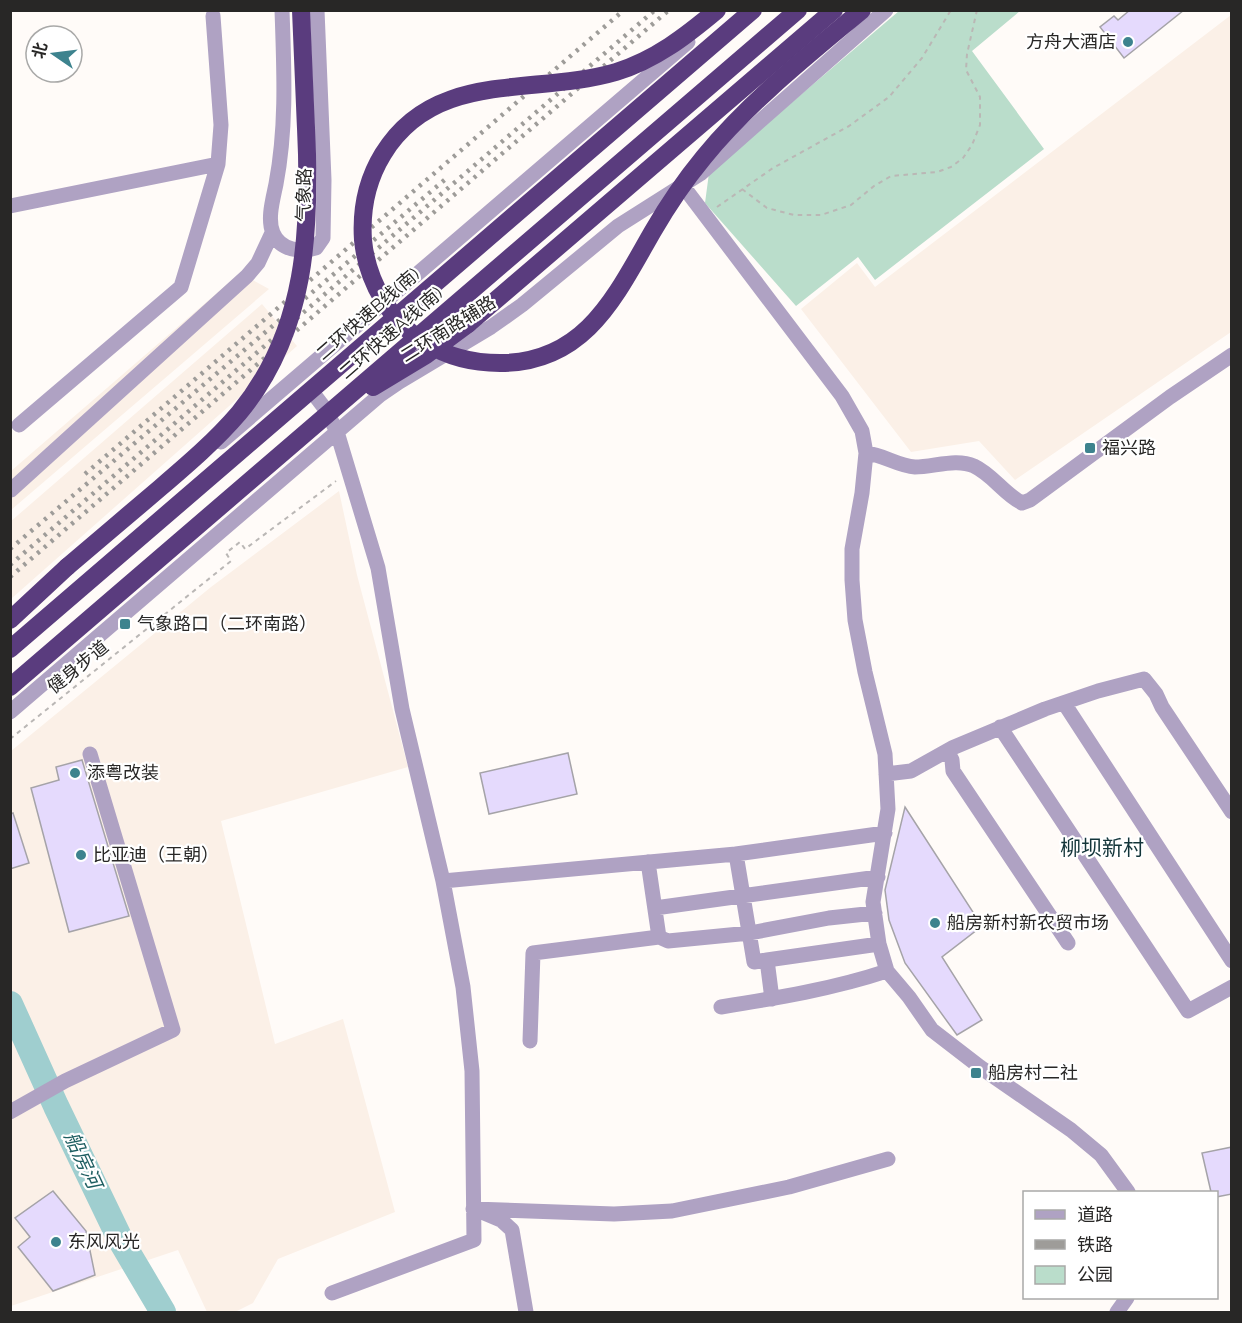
<svg xmlns="http://www.w3.org/2000/svg" width="1242" height="1323" font-family="Raleway,'Noto Sans SC',sans-serif">
  <rect width="100%" height="100%" fill="#fffbf8"/>
  <path fill="#fbf0e7" d="M1231 15V332L1015 480 979 441 911 452 801 309 857 263 875 287Z
    M240 273 269 289 11 510V471Z
    M262 304 297 346 11 599 10 522Z
    M339 491 357 575 408 767 221 821 275 1044 343 1019 395 1212 278 1259 253 1303 235 1312H207L178 1250 11 1306V751L211 587Z"/>
  <path fill="#baddcb" d="M899 11H1020L972 51 1044 149 875 280 858 257 796 306 705 203 709 173Z"/>
  <g fill="none" stroke-linecap="round" stroke-linejoin="round">
    <path stroke="#9fcecf" stroke-width="26" d="M10 1004 56 1106 121 1241 163 1312"/>
  </g>
  <path fill="#e5dafd" stroke="#a5a3a8" stroke-width="1.5" d="M1130 10H1184L1124 58 1100 27 1114 16 1118 20Z
    M568 753 577 794 489 814 480 773Z
    M82 760 129 916 69 932 31 788 59 780 56 767Z
    M905 807 982 926 942 957 982 1020 957 1035 905 963 889 920 885 890Z
    M13 813 29 863 10 869V814Z
    M1232 1147V1194L1216 1197V1192H1211L1202 1153Z
    M53 1191 86 1231 95 1275 53 1291 18 1247 30 1237 15 1218Z"/>
  <g fill="none" stroke-linecap="round" stroke-linejoin="round">
    <path stroke="#bab7b5" stroke-width="2" stroke-dasharray="4.5 4.5" stroke-linecap="butt" d="M742 189 767 208 794 215H821L851 205 874 186 891 176 937 172 951 167 963 158 972 145 980 125V97L966 70 967 54 977 10
      M717 207 773 168 849 126 889 97 922 58 951 10
      M10 739 231 561 226 553 240 542 245 549 336 481"/>
    <path stroke="#afa2c3" stroke-width="15" d="M282 10C284 69 287 126 276 184 273 199 267 219 273 233 280 250 301 253 316 248L323 238 324 180 317 10
      M683 186 842 396 862 431 866 453 862 493 852 549V580L855 620 865 672 885 754 888 809 873 902 879 944 887 971 909 997 932 1030 980 1067 1071 1130 1101 1155 1128 1192
      M10 206 218 164
      M313 393 326 410 337 432 378 568 402 709 443 881 463 987 472 1071 474 1240 332 1293
      M19 425 181 287 218 164 221 125 213 16
      M221 442 688 42
      M866 453C884 455 898 466 915 467 934 467 956 458 974 466 993 475 1003 493 1022 503L1030 500 1170 397 1232 355
      M10 488 11 490 247 276 258 263 272 233
      M1064 703 1232 961
      M10 712 380 395 399 382 491 327 522 305 618 226 700 174 886 10
      M1000 727 1188 1011 1232 987
      M947 751 952 760 953 771 1068 943
      M886 774 911 771 952 748 1045 709 1098 691 1144 679 1156 694 1162 707 1232 812
      M736 854 754 962 767 960 772 999
      M648 862 659 937
      M443 881 736 854 885 833
      M655 908 878 877
      M767 960 879 944
      M721 1007C777 998 833 989 887 971
      M530 1041 533 953 659 937 668 941 750 933 829 918 875 913
      M10 1112 65 1081 173 1030 90 754
      M473 1209 614 1214 672 1211 789 1187 888 1159
      M482 1212 501 1220 512 1230 526 1312
      M1117 1312 1127 1298"/>
    <path stroke="#5a3c7e" stroke-width="18" d="M468 324 834 10
      M10 620 67 567
      M10 649 753 10"/>
    <path stroke="#9e9c99" stroke-width="4.5" stroke-dasharray="3 6" stroke-linecap="butt" d="M85 474 624 10
      M10 549 448 177
      M10 565 655 10
      M10 577 669 10"/>
    <path stroke="#5a3c7e" stroke-width="18" d="M717 10C686 36 655 60 616 72 534 96 435 69 383 154 367 180 361 210 363 240 367 281 390 322 426 343 448 357 474 363 500 363 586 363 616 295 653 231 668 205 685 180 704 157 749 102 807 56 862 10
      M373 387 426 355 468 324
      M67 567C98 541 129 514 160 488 188 464 216 440 239 413 307 331 311 229 306 128 304 89 303 50 301 10
      M10 687 798 10"/>
  </g>
  <g fill="#3d838e" stroke="#fff" stroke-width="2">
    <circle cx="1128" cy="42" r="6"/>
    <rect x="1084" y="442" width="12" height="12" rx="3"/>
    <rect x="119" y="618" width="12" height="12" rx="3"/>
    <circle cx="75" cy="773" r="6"/>
    <circle cx="81" cy="855" r="6"/>
    <circle cx="935" cy="923" r="6"/>
    <rect x="970" y="1067" width="12" height="12" rx="3"/>
    <circle cx="56" cy="1242" r="6"/>
  </g>
  <g text-anchor="middle" stroke-width="4.5" stroke-linejoin="round" paint-order="stroke">
    <g font-size="18" fill="#282726" stroke="#fff" text-anchor="start">
      <text x="1116" y="48" text-anchor="end">方舟大酒店</text>
      <text x="1102" y="454">福兴路</text>
      <text x="137" y="630">气象路口（二环南路）</text>
      <text x="87" y="779">添粤改装</text>
      <text x="93" y="861">比亚迪（王朝）</text>
      <text x="947" y="929">船房新村新农贸市场</text>
      <text x="988" y="1079">船房村二社</text>
      <text x="68" y="1248">东风风光</text>
    </g>
    <g font-size="18" fill="#282726" stroke="#fff">
      <text transform="translate(304 195) rotate(-89)" y="6">气象路</text>
      <text transform="translate(368 314) rotate(-41)" y="6">二环快速B线(南)</text>
      <text transform="translate(448 329) rotate(-32)" y="6">二环南路辅路</text>
      <text transform="translate(391 333) rotate(-41)" y="6">二环快速A线(南)</text>
      <text transform="translate(78 667) rotate(-39)" y="6">健身步道</text>
    </g>
    <g font-size="20" font-style="italic" fill="#1e5e61" stroke="#fff">
      <text transform="translate(83 1160) rotate(65)" y="7">船房河</text>
    </g>
    <g font-size="21" fill="#13353a" stroke="#fff">
      <text x="1102" y="855">柳坝新村</text>
    </g>
  </g>
  <rect width="1242" height="1323" fill="none" stroke="#282726" stroke-width="24"/>
  <rect x="1023" y="1191" width="195" height="108" fill="#ffffff" stroke="#a9a9a8" stroke-width="1.5"/>
  <rect x="1035" y="1210" width="30" height="9" fill="#afa2c3" stroke="#a9a9a8" stroke-width="1.5"/>
  <text x="1077" y="1221" font-size="18" fill="#282726">道路</text>
  <rect x="1035" y="1240" width="30" height="9" fill="#9e9c99" stroke="#a9a9a8" stroke-width="1.5"/>
  <text x="1077" y="1251" font-size="18" fill="#282726">铁路</text>
  <rect x="1035" y="1266" width="30" height="18" fill="#baddcb" stroke="#a9a9a8" stroke-width="1.5"/>
  <text x="1077" y="1281" font-size="18" fill="#282726">公园</text>
  <g transform="translate(54 54) rotate(284)"><circle r="28" fill="#ffffff" stroke="#a9a9a8" stroke-width="1.5"/>
  <path d="M0-4.5L10 22L0 15L-10 22Z" fill="#3d838e"/>
  <text y="-9" font-size="16" font-weight="bold" text-anchor="middle" fill="#282726">北</text>
  </g>
</svg>
